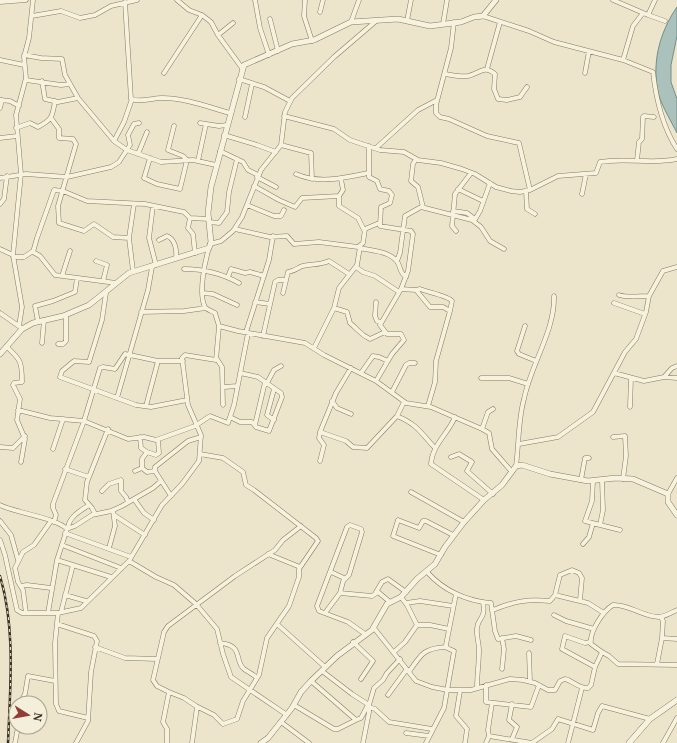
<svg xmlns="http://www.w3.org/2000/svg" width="677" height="743" font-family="'Noto Serif',serif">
  <rect width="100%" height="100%" fill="#ece5cb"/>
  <path fill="#abc1bc" stroke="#718f8a" d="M677 7V36L671 65V82L677 99V133C671 121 663 108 659 96 651 65 659 33 677 7Z"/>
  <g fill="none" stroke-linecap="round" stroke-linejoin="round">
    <defs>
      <path id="minor" d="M177 0 189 10 202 15 211 22 218 35 242 68
        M255 0 260 28 269 55
        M305 0 304 16 312 41
        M613 0 648 15 655 0
        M0 2 26 0
        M125 2 131 99C142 103 151 98 162 98 185 98 208 107 230 113
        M320 12 323 0
        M648 15 665 21
        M32 16 61 11 80 18 95 15 111 6 137 0
        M483 16 529 31 554 42 623 60 633 26 643 13
        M270 19 278 51
        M407 21 411 0
        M351 22 359 0
        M454 22 451 48 436 105V113L440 117 449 119 487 136 519 143 530 190
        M443 24 447 0
        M218 35 233 23
        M24 55 41 58 62 59 65 75 78 98
        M0 60 24 65
        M623 60 653 72C656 99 662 126 677 149
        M487 69 500 22
        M164 73 202 15
        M585 73 589 51
        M445 74C452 75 461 77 468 76 479 74 484 64 495 74L494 89 498 99 507 100 520 97 527 87
        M239 79 264 87 290 101
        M26 80 61 85 70 84
        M42 81 45 99 58 102 78 98 114 141 127 150 161 162 193 160 216 165
        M0 100 10 101 19 106
        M0 108 2 100
        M284 116 334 129 350 140 380 150 404 152 418 160 441 163 462 169 475 174 496 187 511 191 520 192 530 190 558 176 596 173 600 162C625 157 652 165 677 159
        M245 117 252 84
        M51 118 59 129V138L73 139 76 144 58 206 59 223 84 231 94 224 113 237 129 238
        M200 123 219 126 227 125
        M16 128 30 123 38 127C53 119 52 117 55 101
        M224 135 257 145 276 152
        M0 138 17 136
        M114 141 124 122 132 99
        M281 145 311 153 312 179
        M369 146V177L377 181 380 189 389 191 392 195 390 203 381 207 380 226 411 231 413 234 408 271 401 289 380 325 387 334H401L404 340 392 354 376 381
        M376 148 418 110 437 100
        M220 151 243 162 248 170 258 175
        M138 154 147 132
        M150 158 144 178 157 184 180 189 187 160 183 156 168 150 174 126
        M416 159 413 164 411 181 418 187 423 207
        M637 160 639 142 642 139 643 117 644 116 654 117
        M198 161 206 124
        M296 174C319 184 344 178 368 173
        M257 177 276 187
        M0 178 26 174 67 177 111 167 119 162 130 145 128 135 134 124 139 123
        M254 186 279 200 295 207 302 198 339 196 343 190 341 179
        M458 189 483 201
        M526 191 527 209 535 214
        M582 194 586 174
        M339 196V206L358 218 364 230
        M0 204 4 199 7 176
        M247 205 274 216H281L284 210
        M153 206 149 238 156 265
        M453 211 467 213 475 219
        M190 218 188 228 193 234 195 253
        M474 221 480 211 490 183
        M209 222 219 223 227 212 229 192 237 159
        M235 229 270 237 287 236 294 244 319 242 358 247 363 243 365 229 379 223
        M456 231 452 226 455 194 471 173
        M159 240 167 236C175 239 177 250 176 258
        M210 244 221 241 233 231 242 217 261 170 281 145 285 112 292 98 334 57 376 21
        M209 248C205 261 198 294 205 307 207 310 212 311 215 313L219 326 238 331 305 343 324 355 376 381 406 403 431 407 482 429 489 433 492 449 512 472
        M360 248C372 251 391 251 398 263 401 269 400 273 406 277
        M0 249 13 255
        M13 257H24L33 251
        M96 261 107 265 103 281
        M397 261 400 253 405 216 421 207 472 220 481 227 490 241 504 249
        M356 267 363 272 375 276 399 292
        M184 269C204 269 221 273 239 283
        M133 271 129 238 134 204
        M62 276 70 251
        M228 277 231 269 245 273 250 272 264 276
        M116 283 55 275 40 256 33 252 37 238 54 190 63 191 87 201 145 204 184 212 190 218 209 219
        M401 289 416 290 430 307H443L450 311 436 361 435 382 428 406
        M416 290 420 289C427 292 449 296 452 301L450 311
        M106 293 102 320 89 362 74 361 62 371 60 377 136 405 151 407 187 400
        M203 293 213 294 237 305
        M283 293 288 272C294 271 295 270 300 267 308 263 319 266 329 261L349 274
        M619 295C627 298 640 296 649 296
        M255 302 270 304
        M376 302 375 316 377 321 380 322
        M614 303 645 314
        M334 308 347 312 350 323C359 330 359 334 370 339L385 332
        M141 312 184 311 206 308
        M0 313 20 327
        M38 322 35 306 53 301 75 292 77 278
        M19 326 22 307 13 255 21 174 16 115 26 78 24 57 29 38 33 0
        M525 326 517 351 519 354 536 361
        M246 332 269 260 273 236
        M263 336 275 282 278 280H285
        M42 343 44 320
        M58 344H63L66 341V315
        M7 347C21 360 22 362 22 382L14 383 13 385 20 399 17 420 25 439 21 462
        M314 348 334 308 339 288 357 265 360 247
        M217 359 222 367 223 405
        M361 373 373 356 379 357 388 361
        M614 373 644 381 664 377 677 378
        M664 377 672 368 677 366
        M481 378H509L528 384
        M267 383 274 370 281 366
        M224 387 237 386
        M392 392 406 365 409 363H415
        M117 398 148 290 152 267
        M332 401 337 408 351 414
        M146 406 158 361
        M630 407 631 378
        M18 410 50 418 84 421 128 439 144 437 156 440 195 426 210 416 228 423 234 405 248 333
        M397 416C418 425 420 432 435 448
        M230 417 240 422H252L256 427 269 431 282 397 281 393 258 377 240 373
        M455 417C448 434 432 445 431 464L484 500
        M274 420 267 415 274 389
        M255 425 265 382
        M482 429 488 412 493 409
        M320 432 346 441 353 447 367 448 397 416 404 402
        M613 437 625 436 626 456 623 479
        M519 444 558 437 593 412 625 352 636 339 646 312 649 296 663 271 677 267
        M0 447 13 448 25 436
        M53 449 63 419
        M147 452 156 455 159 453 158 440
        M451 457 459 454 472 462 467 471 493 494
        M320 461 324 445 319 438 320 432 336 393 351 368
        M516 466C519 444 518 420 524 399 531 364 555 331 554 296
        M142 468 147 472 155 471
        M65 469 89 477
        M135 471 142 468V459L147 452 141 448 140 437
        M581 480 585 458H589
        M602 480 603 510 600 525 620 530
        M593 481 592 501 585 521 600 525
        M102 491 109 484 121 480V491L126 497 128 502
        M411 492 464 522
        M668 494 677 478
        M171 496 155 471V467L188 441 201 437
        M134 499 144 513 154 520
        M0 505C16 513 57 518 67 529
        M95 514 92 508 85 500 87 482 108 429
        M114 515 145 535
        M0 521 11 535 18 560
        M54 522 56 515 53 508V504L84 421 100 368 103 367 115 369 125 354 158 361H183
        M68 527C70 516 80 511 89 505
        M65 533 131 557
        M0 540 5 555 17 610 22 613H58L81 608 129 561 162 505 182 484 199 461 201 435 188 405 182 358 185 355 216 360 219 326
        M583 544 589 537 593 523
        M62 545 121 568
        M109 548 115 526 113 510
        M268 554 300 567
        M441 555 393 536 398 520 419 528 423 521H426L453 535
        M57 560 111 577
        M129 561 156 577 174 585 196 604 217 629 223 654 231 677 287 715
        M331 572 344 578 340 593
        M427 572C443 590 466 601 491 603L495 631 498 639 516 636 531 640
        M344 580 349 575 362 532 361 529 350 525 347 527 317 606 319 611 348 622 365 634
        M21 586 27 585 51 588
        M376 592 382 582 388 579 406 592
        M65 595 86 601
        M555 595 588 603 604 613
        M406 603 420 601 453 606
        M493 610C515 601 527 599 550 601L555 595 560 575 572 570 579 573 582 578 580 600
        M61 612 73 565
        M26 613 23 590 18 582 15 568 23 552 34 545 51 521
        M48 613 57 560 67 529 75 526 92 515 111 511 122 506 153 488 161 481
        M58 613 55 643 56 704 59 711 88 718
        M325 613 340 593 372 596 378 592 390 602
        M554 615 566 621 594 629
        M661 617 663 621 662 638 677 639
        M57 624 94 636 97 641 91 672 88 721 76 743
        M277 624 325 667
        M417 625H430L449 629
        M374 628 416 681 432 687 448 690H471L510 679 523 680 535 683 548 690H555L560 681 565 679C573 681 580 689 588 688L591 685 595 667 602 652 609 656 618 664 677 665
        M353 642 373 661 361 679
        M590 642 585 643 565 636 562 649 595 667
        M220 643C244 645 234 661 244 669 248 672 253 674 257 678
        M95 647 125 658 157 659
        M394 652 405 642 417 625 407 605 401 597
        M602 652 591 644C589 632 603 611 613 605 629 604 643 617 659 617 664 617 672 612 677 610
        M529 653 530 682
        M657 664 662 638
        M502 669 504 649 502 638
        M322 671 352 694 369 705 374 688 383 680 387 673 400 659
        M409 672C421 654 424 648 446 647
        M311 681 356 720 361 718 368 705
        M486 685V702L531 707 539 685
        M477 688C477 675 479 663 479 650 479 642 476 636 477 628 478 617 486 620 483 602
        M460 691 456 716 467 729 465 743
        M169 692 157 686 153 680 164 632 168 626 235 576 275 550 283 540 301 526
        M388 695 407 669
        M20 703 25 694 28 676 55 681
        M512 704 509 720 517 727 512 739
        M294 705 334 729H338L356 720
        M369 707 375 709 389 722 432 729
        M281 722 309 743
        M406 733 429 736
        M489 736 488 730 492 703
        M15 743 18 727
        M167 743V729L163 722 169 692 184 698 196 706 214 715 223 724 237 719 243 701 259 675 267 638 289 606 299 577V569L318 541 316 538 254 490 246 485 243 472 223 458 200 454
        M192 743 197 707
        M363 743 369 712V706
        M426 743 444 708 454 651 447 648 446 645 456 594
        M486 743 489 736 532 743 552 729 558 719 593 730 598 713 602 706 650 719
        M568 743 582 688
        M663 743 677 718"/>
      <path id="tertiary" d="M0 354 22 329 33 323 63 316 89 305 129 273 209 248 211 242 208 213 211 187 244 65 292 44 314 40 351 22 398 19 430 26 461 22 474 17 483 16 496 0
        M261 743 268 738 292 708 301 692 311 681 337 656 372 630 387 604 401 597 417 579 435 564 445 547 464 522 484 500 502 485 516 466 522 465 550 474 588 481 616 478 633 479 668 494V502L677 515"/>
      <path id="secondary" d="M629 743 650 719 677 700"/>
    </defs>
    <use href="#minor" stroke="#877960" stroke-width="5"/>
    <use href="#tertiary" stroke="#877960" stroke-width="6"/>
    <use href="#secondary" stroke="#695a43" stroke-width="6"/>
    <use href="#minor" stroke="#f7f2dd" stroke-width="4"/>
    <use href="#tertiary" stroke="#f7f2dd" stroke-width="5"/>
    <use href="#secondary" stroke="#f7f2dd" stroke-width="5.5"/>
    <defs>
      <path id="rail" d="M0 576C16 629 10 689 8 743"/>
    </defs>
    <use href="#rail" stroke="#392f22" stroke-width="2.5"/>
    <use href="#rail" stroke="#f4efda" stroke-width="1" stroke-dasharray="3" stroke-linecap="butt"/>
  </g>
  <g transform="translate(28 715) rotate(101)"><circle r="19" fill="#f4efda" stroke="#a9a290"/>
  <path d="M0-3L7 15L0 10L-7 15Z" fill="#923d35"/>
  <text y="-6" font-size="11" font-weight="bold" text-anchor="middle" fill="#392f22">N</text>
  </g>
</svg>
